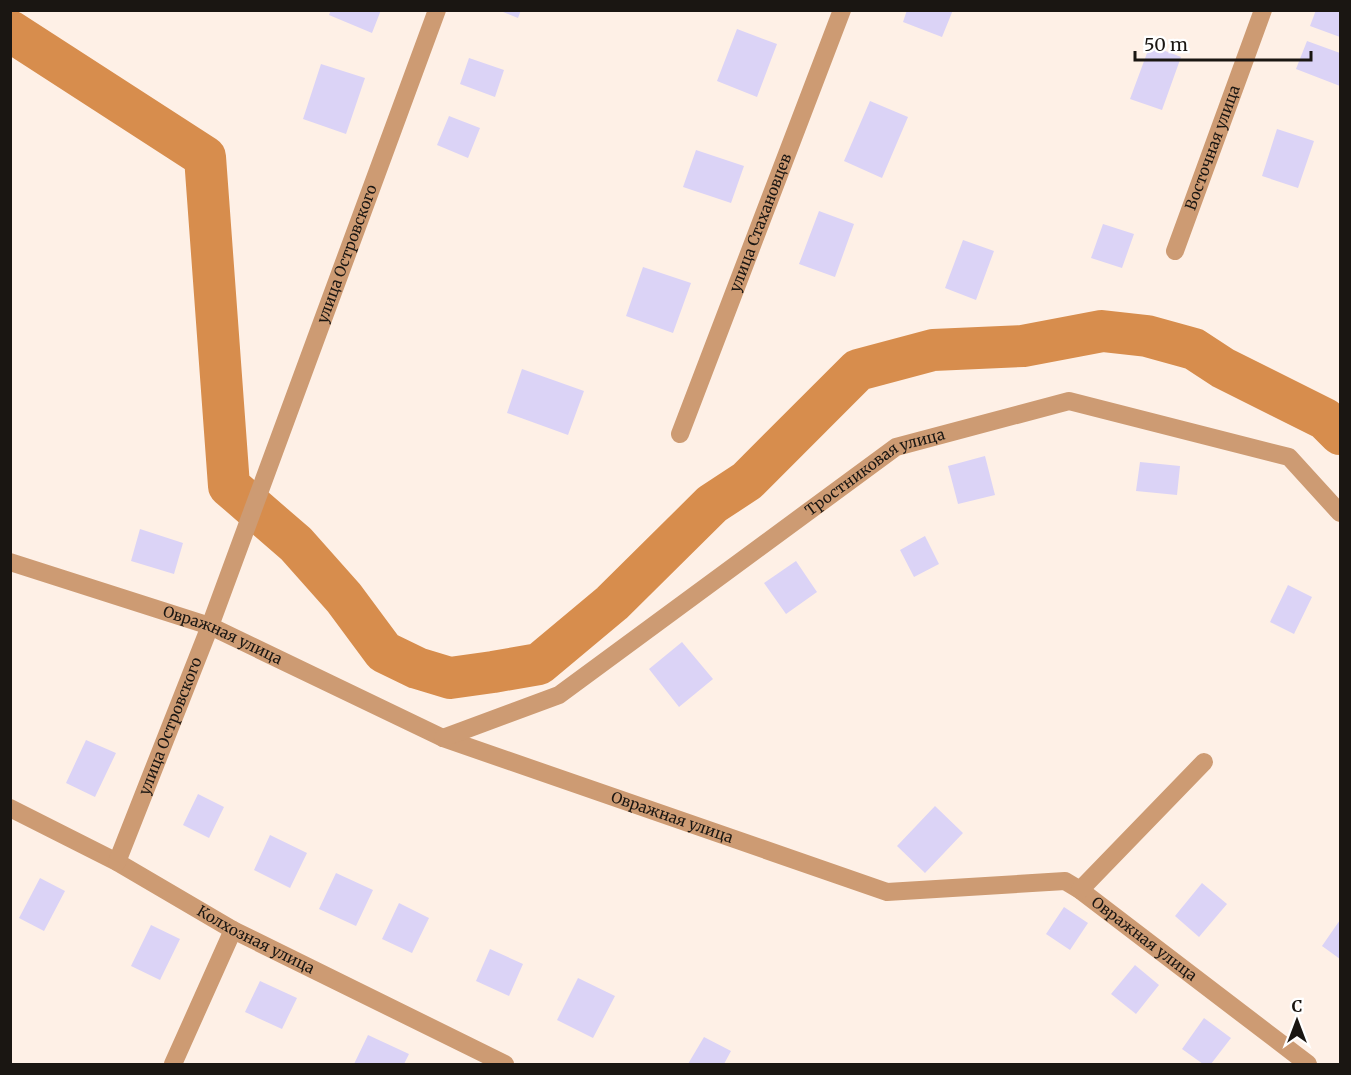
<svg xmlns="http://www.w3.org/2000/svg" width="1351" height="1075" font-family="Merriweather,serif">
  <rect width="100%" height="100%" fill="#fef0e6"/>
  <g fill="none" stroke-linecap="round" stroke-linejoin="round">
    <path stroke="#d78d4d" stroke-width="42" d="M10 31 205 157 229 486 296 544 344 598 384 652 417 668 450 678 493 672 539 664 612 603 712 504 747 481 858 370 933 350 1023 346 1102 331 1147 336 1194 349 1223 368 1325 419 1340 434"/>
  </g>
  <path fill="#dbd3f6" d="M331 10H381L372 33 329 15Z
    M498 10H521L518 18Z
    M907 10H953L942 37 903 22Z
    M1316 10H1340V37L1310 26Z
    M737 29 777 44 757 97 717 81Z
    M1307 41 1340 53V86L1296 69Z
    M1150 45 1181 57 1162 110 1130 99Z
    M469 58 504 70 495 97 460 84Z
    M321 64 365 78 346 134 303 119Z
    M870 101 908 117 882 178 844 161Z
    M449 116 480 128 468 158 437 145Z
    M1277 129 1314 141 1298 188 1262 176Z
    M696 150 744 166 731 203 683 187Z
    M819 211 854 224 835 277 799 264Z
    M1103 224 1134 234 1122 268 1091 258Z
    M963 240 994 251 976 300 945 288Z
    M643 267 691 283 673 333 626 316Z
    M522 369 584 391 568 435 507 413Z
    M985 456 995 495 958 504 948 466Z
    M1140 462 1180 466 1177 495 1136 491Z
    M140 529 183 543 174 574 131 561Z
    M925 536 939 564 914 577 900 550Z
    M796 561 817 592 786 614 764 583Z
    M1288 585 1312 597 1294 634 1270 622Z
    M682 642 713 679 679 707 649 669Z
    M86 740 116 753 95 797 66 783Z
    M198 794 224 807 209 838 183 825Z
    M935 806 963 833 925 873 897 846Z
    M270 835 307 853 290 888 254 870Z
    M336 873 373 890 356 926 319 909Z
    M40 878 65 891 44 931 19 918Z
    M1202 883 1227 904 1199 937 1175 916Z
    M399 903 429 918 412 953 382 939Z
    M1064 907 1088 923 1070 950 1046 934Z
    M1340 920V959L1322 946Z
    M151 925 180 939 160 980 131 966Z
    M490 949 523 964 509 996 476 981Z
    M1135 965 1159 985 1136 1014 1111 994Z
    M578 978 615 996 593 1038 557 1020Z
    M260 981 297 998 282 1029 245 1012Z
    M1204 1018 1231 1038 1211 1064H1203L1182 1049Z
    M368 1035 409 1054 404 1064H354Z
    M704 1037 731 1051 724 1064H688Z"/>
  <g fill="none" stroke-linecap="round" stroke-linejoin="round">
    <g stroke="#cd9b73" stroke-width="18">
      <path id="s1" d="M1175 251 1263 10"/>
      <path id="s2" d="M680 434 842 10"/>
      <path id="s3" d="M10 562 210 626 443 738 887 892 1065 881 1080 890 1308 1064"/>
      <path id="s4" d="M443 738 559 695 896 447 1069 401 1289 457 1340 513"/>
      <path id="s5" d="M10 808 117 862 233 930 505 1064"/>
      <path id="s6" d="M117 862 210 626 437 10"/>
      <path d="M1080 890 1204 762"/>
      <path d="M173 1064 233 930"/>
    </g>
  </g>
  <g text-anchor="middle" stroke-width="5" stroke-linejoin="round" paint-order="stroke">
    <g font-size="15" fill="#1a1612" stroke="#fff">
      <text dy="5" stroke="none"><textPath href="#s1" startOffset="110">Восточная улица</textPath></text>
      <text dy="5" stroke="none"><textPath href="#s2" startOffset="226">улица Стахановцев</textPath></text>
      <text dy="5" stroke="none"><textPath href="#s6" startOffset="650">улица Островского</textPath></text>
      <text dy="5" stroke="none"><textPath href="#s4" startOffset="512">Тростниковая улица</textPath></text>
      <text dy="5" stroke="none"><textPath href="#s3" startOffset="225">Овражная улица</textPath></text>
      <text dy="5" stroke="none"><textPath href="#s6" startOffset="146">улица Островского</textPath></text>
      <text dy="5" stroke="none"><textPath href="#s3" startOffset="711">Овражная улица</textPath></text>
      <text dy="5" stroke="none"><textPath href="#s3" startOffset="1215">Овражная улица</textPath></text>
      <text dy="5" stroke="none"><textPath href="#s5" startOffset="279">Колхозная улица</textPath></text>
    </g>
  </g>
  <rect width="1351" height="1075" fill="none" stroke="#1a1612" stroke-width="24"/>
  <g transform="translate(1297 1021)" stroke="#ffffff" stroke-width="4.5" paint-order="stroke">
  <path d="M0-4.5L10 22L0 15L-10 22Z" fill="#1a1612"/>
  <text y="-9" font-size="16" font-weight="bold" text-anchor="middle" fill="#1a1612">С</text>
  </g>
  <path d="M1135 51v9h176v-9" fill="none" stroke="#1a1612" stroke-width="3"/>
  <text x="1144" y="51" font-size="18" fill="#1a1612" stroke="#ffffff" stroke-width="4.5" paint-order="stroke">50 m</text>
</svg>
